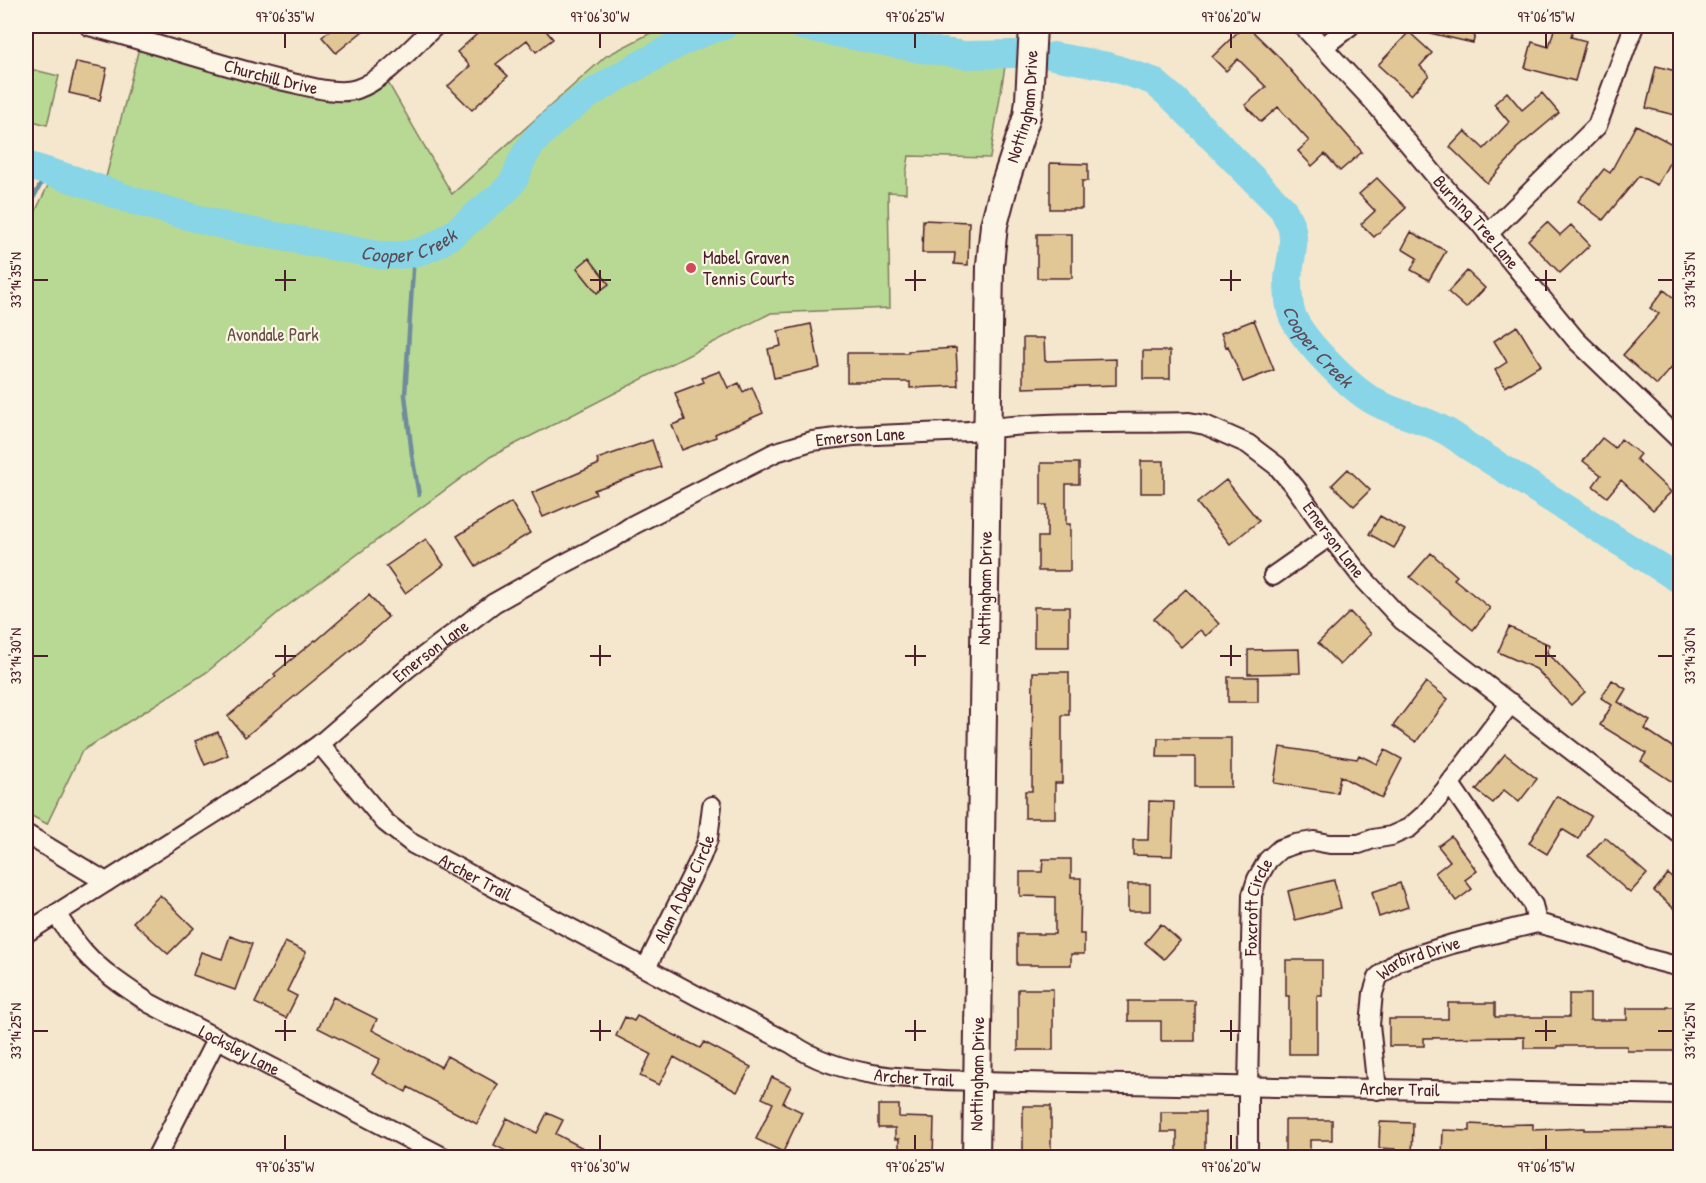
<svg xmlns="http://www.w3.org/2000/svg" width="1706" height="1183" font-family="'Patrick Hand',sans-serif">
  <rect width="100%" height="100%" fill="#f4e7cd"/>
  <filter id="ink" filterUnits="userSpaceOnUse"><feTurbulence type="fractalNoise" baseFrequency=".0167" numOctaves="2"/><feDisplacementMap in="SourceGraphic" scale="12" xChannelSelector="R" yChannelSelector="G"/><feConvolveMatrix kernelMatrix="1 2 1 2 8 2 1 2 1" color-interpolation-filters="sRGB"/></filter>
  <g filter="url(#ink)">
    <path fill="#b7d993" stroke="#807c5f" stroke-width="1.5" d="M664 26H849L1008 48 990 158 909 156 906 174V193L888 192 890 308 771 313 490 457 279 612 207 672 82 751 47 824 26 813V231L54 173 104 185 141 40 337 90 383 74 452 194 606 56Z
      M26 68 59 76 47 125 26 119Z"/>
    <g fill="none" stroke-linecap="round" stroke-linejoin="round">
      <path stroke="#6f8c9c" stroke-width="4.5" d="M26 211 48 171
        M414 254 405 395 412 455 419 495"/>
      <g stroke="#88d5e7" stroke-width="28">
        <path d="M801 26 921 49 965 55 1014 54"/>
        <path id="s1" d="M1053 56 1108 66 1153 81 1175 100 1283 209C1286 216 1291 223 1292 230 1296 247 1289 264 1288 280 1288 290 1289 303 1291 312 1299 338 1351 389 1375 402 1407 419 1437 420 1466 445L1680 580"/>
        <path id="s2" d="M26 165 75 180 131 200 202 220 234 228 379 255C429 259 447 239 483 209 493 200 506 193 513 181 517 175 519 167 522 160 528 148 537 137 547 128 576 100 611 81 645 62 671 48 696 33 724 26"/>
      </g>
    </g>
    <path fill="#e1c696" stroke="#4a1f2b" stroke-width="1.5" d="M335 26H369L336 53 322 37Z
      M486 26H544L543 27 553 39 536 52 527 40 496 64 508 76 472 110 448 86 470 66 457 52Z
      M1244 26H1247L1277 55 1362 152 1340 171 1325 154 1312 166 1298 151 1309 141 1278 107 1261 122 1245 105 1266 87 1238 59 1226 71 1212 57Z
      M1421 26H1477L1473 43 1421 31Z
      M1555 26H1574L1571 37 1586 41 1575 81 1525 68 1532 42 1549 47Z
      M1409 32 1432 53 1420 66 1429 75 1411 95 1378 65Z
      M76 62 107 68 100 100 69 93Z
      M1656 66 1680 72V90L1675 115 1646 108Z
      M1507 92 1522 110 1542 93 1559 113 1516 149 1517 151 1487 183 1450 147 1465 131 1484 149 1509 122 1494 104Z
      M1636 125 1678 147 1657 185 1639 176 1603 220 1578 201 1604 169 1610 173Z
      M1050 163 1088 164V181H1082V209H1050Z
      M1377 178 1406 208 1374 237 1361 224 1375 211 1359 194Z
      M923 220 969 222 968 265 954 264 955 253H922Z
      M1547 222 1560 235 1571 225 1590 245 1560 273 1528 240Z
      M1411 232 1446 251 1429 280 1411 270 1417 258 1402 249Z
      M1037 234H1072V278H1037Z
      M589 258 609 284 597 293 577 268Z
      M1467 271 1485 288 1466 308 1448 292Z
      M1664 290 1680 303V358L1657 385 1623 355 1659 314 1650 308Z
      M1254 320 1274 370 1243 382 1228 346 1226 347 1221 333Z
      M811 324 820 368 774 378 768 349 781 346 778 331Z
      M1517 326 1541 365 1505 387 1495 370 1507 362 1494 341Z
      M1023 338H1044L1045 361 1116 359V385L1023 388Z
      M956 348 958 386 910 388V382H847V353H908V351Z
      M1143 351H1170V379H1143Z
      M720 371 728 388 739 383 743 392 752 387 763 413 715 434 716 437 682 450 672 425 685 420 675 393 704 382 702 378Z
      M1602 438 1615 448 1621 439 1640 454 1636 459 1671 492 1653 510 1621 480 1607 497 1593 486 1601 475 1583 461Z
      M652 440 661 467 594 490 596 494 543 517 532 493 599 464 597 459Z
      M1141 461H1164V493H1141Z
      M1041 463H1079V484H1066V524H1070V571H1038V537H1047V505H1041Z
      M1348 469 1370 490 1354 506 1332 485Z
      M1226 480 1259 521 1230 544 1197 503Z
      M511 502 530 533 476 566 457 536Z
      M1380 516 1405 530 1394 548 1369 534Z
      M426 539 444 565 405 593 386 566Z
      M1431 553 1457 576 1454 579 1490 608 1473 630 1410 577Z
      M1186 589 1219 624 1206 636 1200 630 1181 647 1154 619Z
      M369 595 388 617 351 650 245 737 228 716 276 676 274 674 315 640 316 641Z
      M1034 607H1069V647H1034Z
      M1350 612 1371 634 1340 665 1318 643Z
      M1509 627 1550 645 1547 652 1585 692 1571 705 1536 669 1498 652Z
      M1299 649 1300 673 1248 674V650Z
      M1033 672H1069V715H1062V783H1055V818H1025V791H1032Z
      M1228 677H1258V702H1228Z
      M1612 680 1626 689 1618 702 1650 721 1645 729 1680 752V787L1641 761 1646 753 1600 725 1612 705 1601 698Z
      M1426 682 1448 699 1416 742 1393 726Z
      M218 732 228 755 205 765 195 741Z
      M1158 738H1231V787H1195V757H1157Z
      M1280 747 1357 759 1359 755 1377 764 1385 750 1402 759 1382 798 1340 776 1337 793 1274 783Z
      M1505 754 1537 779 1519 802 1504 790 1493 803 1476 790Z
      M1557 796 1591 816 1578 839 1562 829 1547 854 1529 843Z
      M1149 801 1174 802 1172 856 1133 855V840H1148Z
      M1451 836 1477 871 1465 880 1472 889 1456 901 1435 873 1450 861 1438 846Z
      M1605 837 1647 874 1630 893 1588 856Z
      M1043 859H1071V878H1081L1080 934H1084V954H1071V965H1017V934H1055V897L1020 896V872H1042Z
      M1668 874 1680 884V914L1654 891Z
      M1334 880 1341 908 1295 920 1288 891Z
      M1400 883 1408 907 1379 917 1372 892Z
      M1128 884H1150V911H1128Z
      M160 895 194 928 168 954 133 922Z
      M1161 924 1180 941 1164 959 1145 943Z
      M230 936 252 944 235 990 193 975 201 952 222 959Z
      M285 942 306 952 287 991 297 996 286 1018 255 1003Z
      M1286 960H1322V996H1317V1054H1289V996H1286Z
      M1018 989H1053V1050H1018Z
      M1569 994H1590V1020H1627V1008H1667V1007H1680V1051H1627V1046H1557V1048H1524V1037L1424 1038V1046H1389V1019H1448V1003H1495V1017H1569Z
      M333 997 377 1019 372 1030 441 1067 447 1056 498 1084 477 1124 408 1087 406 1092 372 1074 380 1059 318 1028Z
      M1128 1001H1195V1041H1161V1021H1128Z
      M637 1016 700 1048 704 1042 751 1067 737 1092 674 1057 659 1085 640 1076 651 1054 616 1036 625 1017 634 1021Z
      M772 1077 791 1086 783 1103 802 1112 783 1152 756 1139 773 1103 762 1098Z
      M878 1105H899V1117L934 1118 933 1158H899V1139H895V1128H878Z
      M1023 1106H1051V1158H1023Z
      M1161 1112H1205V1156H1177V1132H1161Z
      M547 1113 563 1120 556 1134 602 1158H520L494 1145 507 1118 537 1133Z
      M1285 1120H1332V1140H1310V1158H1285Z
      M1380 1122 1413 1123 1412 1158H1396V1149L1379 1148Z
      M1470 1124 1488 1125 1533 1124V1130L1584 1128V1130L1680 1129V1158H1548V1151L1487 1154V1158H1442L1443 1130 1470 1131Z"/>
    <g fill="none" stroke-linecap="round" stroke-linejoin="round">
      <defs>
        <g id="street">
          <path id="s3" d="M89 26C155 43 218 65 284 81 304 85 337 96 357 89 384 80 413 46 435 26"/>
          <path id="s4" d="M1303 26 1373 101 1452 196 1477 220 1576 340 1680 440"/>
          <path d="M1323 47 1350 26"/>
          <path d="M1488 234 1597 126 1634 26"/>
          <path d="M1273 576 1330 536"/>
          <path id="s5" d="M320 744 385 822 413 844 701 998 792 1044C844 1080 916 1079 977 1081L1680 1095"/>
          <path d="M1450 784 1533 905 1537 923"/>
          <path d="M26 834 106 882"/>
          <path id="s6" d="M56 914C65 927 74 941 85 953 103 973 127 988 149 1003L445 1158"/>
          <path id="s7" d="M26 933 286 768 320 744 408 668 494 603 560 566 612 539 633 525 776 452 812 441 853 436 969 431C1040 420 1117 424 1189 422L1205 425 1248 444 1277 466 1295 487 1330 536 1361 576 1402 620 1680 834"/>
          <path id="s8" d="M646 968 701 857 708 839 712 806"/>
          <path id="s9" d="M1377 1090 1370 1025 1373 993 1378 977 1398 961 1452 944 1537 923 1598 939 1645 958 1680 967"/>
          <path d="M156 1158 217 1038"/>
          <path id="s10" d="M1248 1158V1087L1252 895 1257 879 1268 860 1280 849 1295 844 1314 841 1330 844H1359L1373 839 1391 836 1409 828 1425 814 1445 790 1511 703"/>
        </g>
        <g id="secondary">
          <path id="s11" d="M976 1158 990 265 994 225 1005 183 1027 116 1029 100 1033 26"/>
        </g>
      </defs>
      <use href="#street" stroke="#4a1f2b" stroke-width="22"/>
      <use href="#secondary" stroke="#4a1f2b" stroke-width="30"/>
      <use href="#street" stroke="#fcf5e5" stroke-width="18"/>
      <use href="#secondary" stroke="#fcf5e5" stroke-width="26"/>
    </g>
  </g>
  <path fill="none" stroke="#4a1f2b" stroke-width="2" d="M285 33V48M600 33V48M915 33V48M1231 33V48M1546 33V48M285 270V291M600 270V291M915 270V291M1231 270V291M1546 270V291M33 280H48M275 280H296M590 280H611M905 280H926M1220 280H1241M1535 280H1556M1658 280H1673M285 645V666M600 645V666M915 645V666M1231 645V666M1546 645V666M33 656H48M275 656H296M590 656H611M905 656H926M1220 656H1241M1535 656H1556M1658 656H1673M285 1020V1041M600 1020V1041M915 1020V1041M1231 1020V1041M1546 1020V1041M33 1031H48M275 1031H296M590 1031H611M905 1031H926M1220 1031H1241M1535 1031H1556M1658 1031H1673M285 1135V1150M600 1135V1150M915 1135V1150M1231 1135V1150M1546 1135V1150"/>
  <circle fill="#d1495b" stroke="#fcf5e5" stroke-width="2" cx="691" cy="268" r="6"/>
  <g text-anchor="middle" stroke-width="4.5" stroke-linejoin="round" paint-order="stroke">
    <g font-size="18" fill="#4a1f2b" stroke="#fcf5e5">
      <text dy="6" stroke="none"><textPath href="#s3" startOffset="189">Churchill Drive</textPath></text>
      <text dy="6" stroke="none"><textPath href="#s11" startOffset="1056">Nottingham Drive</textPath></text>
      <text dy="6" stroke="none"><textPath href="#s4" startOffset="262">Burning Tree Lane</textPath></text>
      <text dy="6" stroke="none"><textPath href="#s7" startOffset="980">Emerson Lane</textPath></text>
      <text dy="6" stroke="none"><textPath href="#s7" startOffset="1502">Emerson Lane</textPath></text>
      <text dy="6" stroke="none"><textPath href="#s11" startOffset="570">Nottingham Drive</textPath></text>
      <text dy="6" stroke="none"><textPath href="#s7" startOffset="494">Emerson Lane</textPath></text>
      <text dy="6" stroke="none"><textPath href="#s5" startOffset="208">Archer Trail</textPath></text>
      <text dy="6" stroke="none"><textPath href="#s8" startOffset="88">Alan A Dale Circle</textPath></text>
      <text dy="6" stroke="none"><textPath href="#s10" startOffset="252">Foxcroft Circle</textPath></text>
      <text dy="6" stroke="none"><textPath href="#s9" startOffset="160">Warbird Drive</textPath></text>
      <text dy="6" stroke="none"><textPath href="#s6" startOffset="232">Locksley Lane</textPath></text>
      <text dy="6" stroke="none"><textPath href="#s11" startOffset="84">Nottingham Drive</textPath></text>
      <text dy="6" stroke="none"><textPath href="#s5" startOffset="694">Archer Trail</textPath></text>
      <text dy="6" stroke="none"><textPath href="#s5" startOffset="1180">Archer Trail</textPath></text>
    </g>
    <g font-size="18" fill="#4a1f2b" stroke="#fcf5e5" text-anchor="start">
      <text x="703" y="264">Mabel Graven<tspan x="703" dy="21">Tennis Courts</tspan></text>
    </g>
    <g font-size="18" fill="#654e45" stroke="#fcf5e5">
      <text x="273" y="341">Avondale Park</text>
    </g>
    <g font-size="20" font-style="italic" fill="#5a4c5a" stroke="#fcf5e5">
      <text dy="7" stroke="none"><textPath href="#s2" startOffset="396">Cooper Creek</textPath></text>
      <text dy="7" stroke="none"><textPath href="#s1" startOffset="435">Cooper Creek</textPath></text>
    </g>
  </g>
  <rect width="1706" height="1183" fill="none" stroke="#fcf5e5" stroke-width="66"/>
  <rect x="33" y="33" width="1640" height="1117" fill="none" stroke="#4a1f2b" stroke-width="2"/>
  <g font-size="15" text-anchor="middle" fill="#4a1f2b">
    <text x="285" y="22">97°06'35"W</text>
    <text x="600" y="22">97°06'30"W</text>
    <text x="915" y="22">97°06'25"W</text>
    <text x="1231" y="22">97°06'20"W</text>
    <text x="1546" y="22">97°06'15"W</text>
    <text transform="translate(16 280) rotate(-90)" y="5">33°14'35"N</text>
    <text transform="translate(1690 280) rotate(-90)" y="5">33°14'35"N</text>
    <text transform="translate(16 656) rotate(-90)" y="5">33°14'30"N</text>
    <text transform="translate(1690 656) rotate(-90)" y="5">33°14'30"N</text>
    <text transform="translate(16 1031) rotate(-90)" y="5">33°14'25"N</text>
    <text transform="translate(1690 1031) rotate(-90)" y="5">33°14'25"N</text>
    <text x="285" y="1172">97°06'35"W</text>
    <text x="600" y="1172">97°06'30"W</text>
    <text x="915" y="1172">97°06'25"W</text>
    <text x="1231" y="1172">97°06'20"W</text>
    <text x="1546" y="1172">97°06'15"W</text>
  </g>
</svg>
